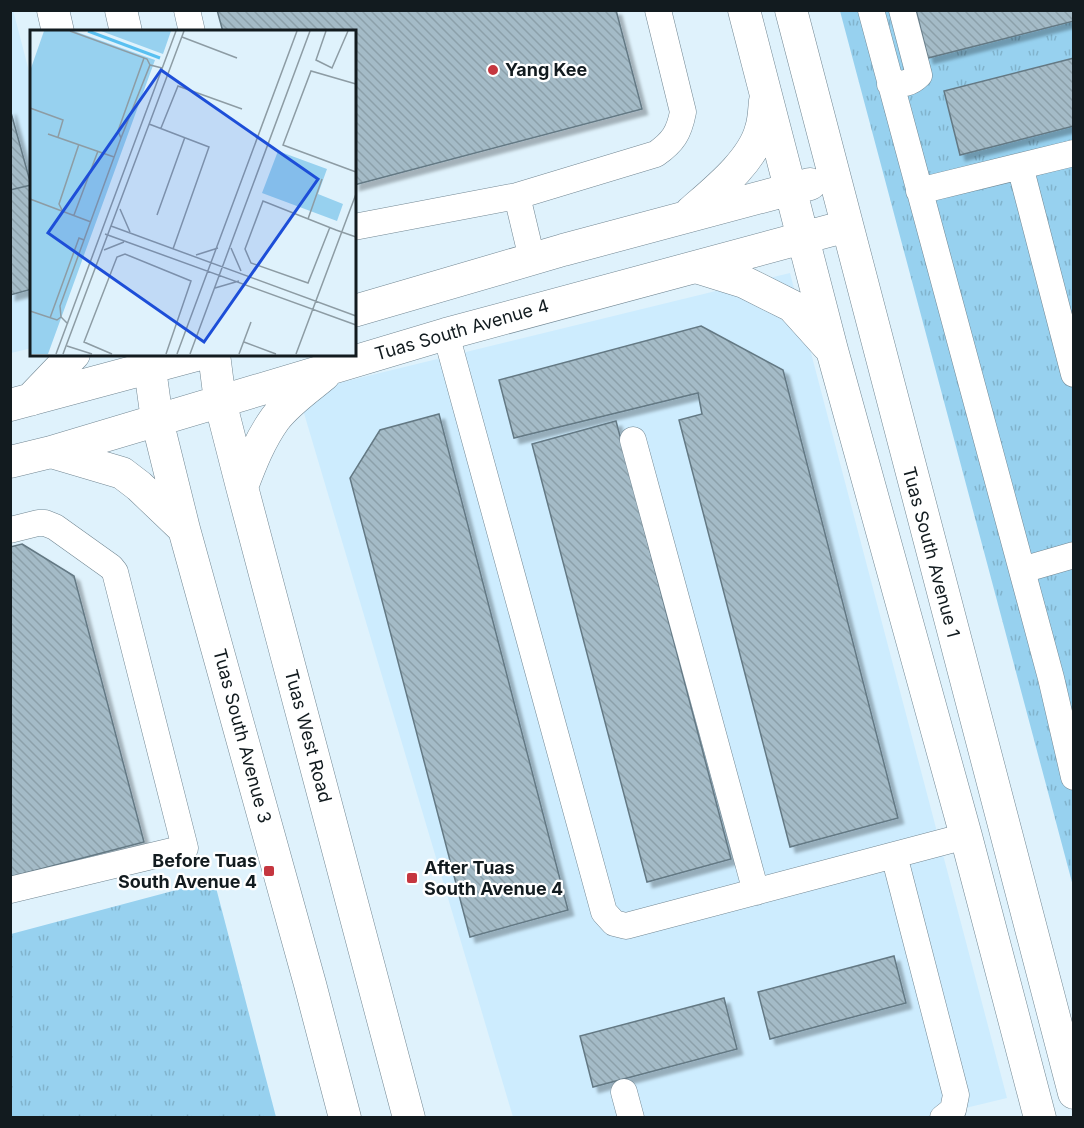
<svg xmlns="http://www.w3.org/2000/svg" width="1084" height="1128" font-family="Inter,sans-serif">
  <defs>
    <pattern id="grass-tufts" width="24" height="20" patternUnits="userSpaceOnUse" patternTransform="scale(1.5)"><rect width="24" height="20" fill="#97d1ef"/><path d="M3 7l-1-3M5 7V3M7 7l1-3M15 17l-1-3M17 17v-4M19 17l1-3" fill="none" stroke="#81b3cc"/></pattern>
    <pattern id="building-back-hatch" width="6" height="6" patternUnits="userSpaceOnUse" patternTransform="scale(1.5)"><rect width="6" height="6" fill="#a4bbc7"/><path d="M-1 5l2 2M0 0l6 6M5-1l2 2" fill="none" stroke="#8ca0aa"/></pattern>
    <filter id="shadow"><feDropShadow dx="5.5" dy="5.5" stdDeviation="1.5" flood-color="#0004"/></filter>
  </defs>
  <rect width="100%" height="100%" fill="#dff2fc"/>
  <path fill="#cdecfe" d="M13 10 31 79 32 348 11 353 10 11Z
    M790 273 1007 1098 924 1118 513 1117 298 393Z"/>
  <path fill="url(#grass-tufts)" d="M840 11H1073V886Z
    M214 880 276 1117H11V934Z"/>
  <path fill="url(#building-back-hatch)" stroke="#647984" stroke-width="1.5" filter="url(#shadow)" d="M217 10H616L642 109 354 185V32H223Z
    M916 10H1074V21L928 58Z
    M1074 58V126L960 155 944 91Z
    M10 109 31 185 10 190Z
    M31 185 32 289 10 295V190Z
    M701 326 783 370 898 818 790 847 679 420 702 414 698 393 514 438 499 380Z
    M439 414 568 910 470 937 350 478 380 430Z
    M616 421 731 859 647 882 532 444Z
    M22 544 74 576 144 842 10 877V547Z
    M894 956 906 1003 770 1039 758 992Z
    M724 998 737 1049 593 1087 580 1036Z"/>
  <g fill="none" stroke-linecap="round" stroke-linejoin="round">
    <defs>
      <path id="minor" d="M187 10 192 32
        M871 10 1051 678 1074 777
        M890 84C903 84 910 84 919 75L902 10
        M1020 166 1074 374
        M919 191 1074 153
        M517 196 532 259
        M354 227 517 196 656 154C673 142 679 133 683 112L658 10
        M446 334 604 912 614 923 626 926 966 836
        M633 440 756 892
        M10 530 38 523H45L55 527 111 567 115 572 185 848 10 890
        M1022 570 1074 555
        M894 855 956 1095 953 1110 943 1118
        M624 1092 631 1118"/>
      <path id="major" d="M53 10 58 32
        M121 10 126 32
        M744 10 832 350 966 836 1040 1118
        M791 10 1074 1093
        M691 212C715 191 753 161 761 129 764 120 764 110 765 101
        M699 268 744 282 792 306 828 346
        M354 311 563 250 810 184
        M145 354 150 369 157 420 184 529 310 984 345 1118
        M214 354 220 401 242 487 409 1118
        M30 400 74 354
        M10 405 200 354
        M51 452 122 473 139 486 184 529
        M10 462 51 452 446 334 847 226
        M242 487C251 463 260 440 275 419 288 402 307 389 324 375"/>
    </defs>
    <use href="#minor" stroke="#728793" stroke-width="27"/>
    <use href="#major" stroke="#728793" stroke-width="33"/>
    <use href="#minor" stroke="#fff" stroke-width="26"/>
    <use href="#major" stroke="#fff" stroke-width="32"/>
  </g>
  <g fill="#c5363f" stroke="#fff" stroke-width="2">
    <circle cx="493" cy="70" r="6"/>
    <rect x="263" y="865" width="12" height="12" rx="3"/>
    <rect x="406" y="872" width="12" height="12" rx="3"/>
  </g>
  <g text-anchor="middle" stroke-width="4.5" stroke-linejoin="round" paint-order="stroke">
    <g font-size="18" font-weight="bold" fill="#121b1f" stroke="#fff" text-anchor="start">
      <text x="505" y="76">Yang Kee</text>
      <text x="257" y="867" text-anchor="end">Before Tuas<tspan x="257" dy="21">South Avenue 4</tspan></text>
      <text x="424" y="874">After Tuas<tspan x="424" dy="21">South Avenue 4</tspan></text>
    </g>
    <g font-size="18" fill="#121b1f" stroke="#fff">
      <text transform="translate(462 330) rotate(-16)" y="6">Tuas South Avenue 4</text>
      <text transform="translate(931 552) rotate(75)" y="6">Tuas South Avenue 1</text>
      <text transform="translate(242 736) rotate(75)" y="6">Tuas South Avenue 3</text>
      <text transform="translate(308 736) rotate(75)" y="6">Tuas West Road</text>
    </g>
  </g>
  <g transform="translate(30 30)">
    <rect width="326" height="326" fill="#dff2fc"/>
    <path d="M14 1H44L125 30 18 324H0V41ZM71 1H141L133 24ZM248 121 297 139 288 164 313 174 307 191 232 163Z" fill="#97d1ef"/>
    <path fill="none" stroke="#59c0f1" stroke-width="3" d="M58 1 130 28"/>
    <path fill="none" stroke="#8d9ca4" stroke-width="1.5" d="M40 1 117 29 120 35M296 1 286 30 302 38 318 1M152 7 207 28M326 54 281 41 253 115 326 142M0 78 33 90 28 107M119 94 179 117 143 219M131 98 148 56 212 79M18 104 84 127M91 108 88 101 114 28M0 169 61 192M90 179 100 202M32 180 29 174 49 114M44 185 68 121M127 185 155 107M278 189 292 149M81 196 326 286M300 197 278 253 221 233 215 219 233 171 306 200 326 207M75 204 326 295M201 218 211 241M74 220 94 212M166 225 188 218M185 258 209 251M0 281 27 290 31 287M20 288 49 208 54 210M38 294 31 287 30 276 91 108 120 35 132 38M214 312 246 324M37 316 62 324M26 324 146 1M33 324 154 1M82 324 54 312 87 227 95 224 161 251 136 324M147 324 267 1M160 324 280 1M209 324 221 292M266 324 326 164"/>
    <path fill="#1d4ed8" fill-opacity="0.15" stroke="#1d4ed8" stroke-width="3" d="M131 40 288 149 174 312 18 203Z"/>
    <rect width="326" height="326" fill="none" stroke="#121b1f" stroke-width="3"/>
  </g>
  <rect width="1084" height="1128" fill="none" stroke="#121b1f" stroke-width="24"/>
</svg>
